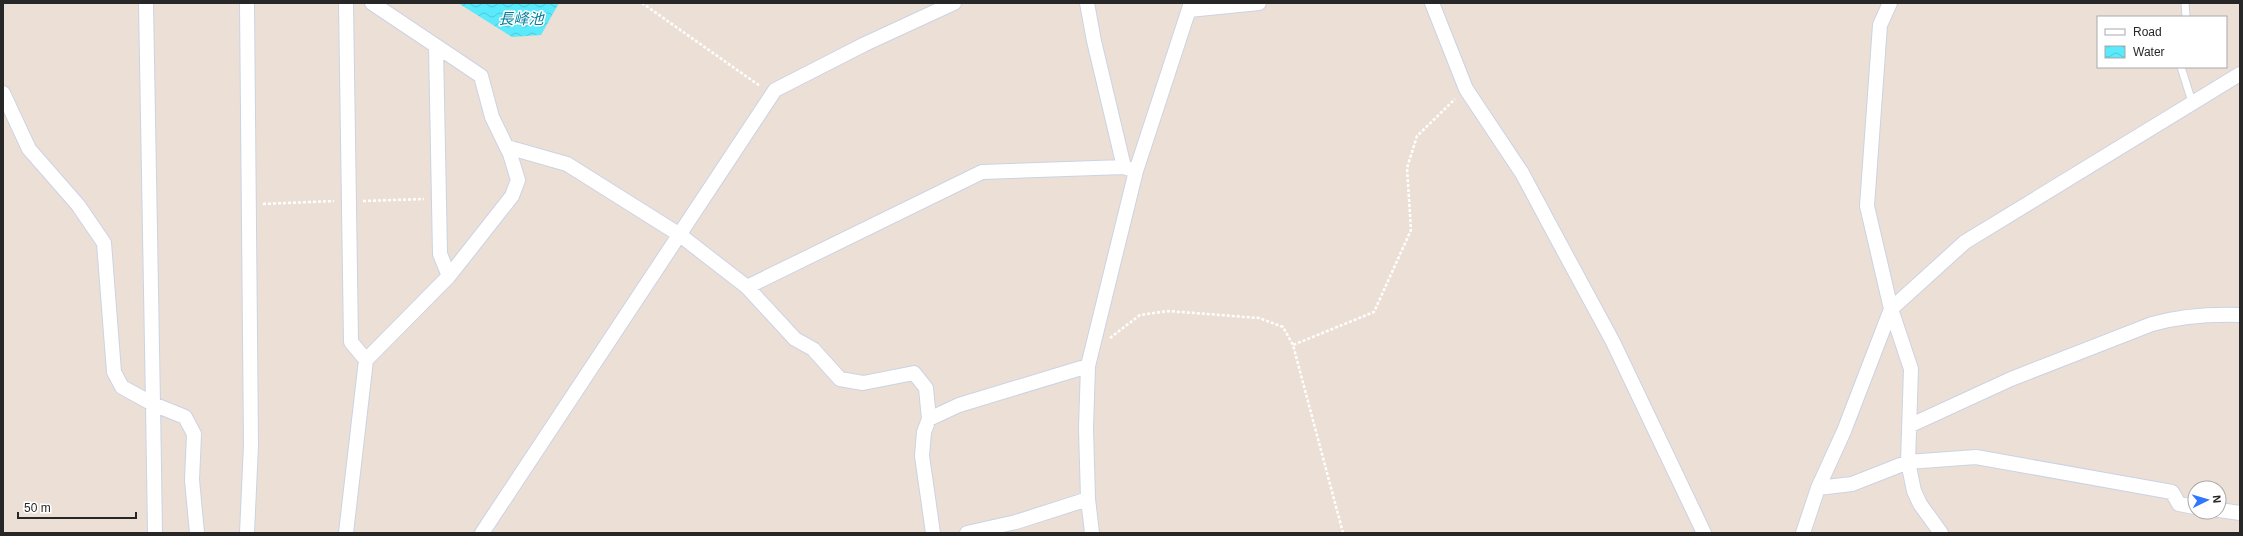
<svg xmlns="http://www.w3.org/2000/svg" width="2243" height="536" font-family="Helvetica,'Noto Sans JP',sans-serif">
  <defs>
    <pattern id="water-waves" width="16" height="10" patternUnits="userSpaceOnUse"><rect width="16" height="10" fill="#5beafc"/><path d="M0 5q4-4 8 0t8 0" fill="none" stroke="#4fc9d8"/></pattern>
  </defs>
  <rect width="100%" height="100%" fill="#ecdfd6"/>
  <path fill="url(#water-waves)" d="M458 3H559L541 35 512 37Z"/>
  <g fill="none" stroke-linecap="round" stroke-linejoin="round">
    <defs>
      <path id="service" d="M2185 3 2186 17
        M2181 67 2192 102"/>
      <path id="minor" d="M146 3 153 404 185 417 194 434 192 480 197 533
        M346 3 351 342 366 360
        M1087 3 1094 41 1124 167
        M1432 3 1466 89 1522 173 1553 231 1613 342 1704 533
        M1890 3 1880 25 1867 206 1891 309 1911 369 1908 462 1914 491 1920 504 1941 533
        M1189 10 1259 3
        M436 46 440 254 449 276
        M3 93 29 149 78 205 104 243 114 372 122 387 153 404 155 533
        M507 147 567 164 680 235 747 287 795 339 813 349 840 379 863 383 914 373 926 388 929 419 924 432 922 456 933 533
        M747 287 982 172 1124 167 1136 171
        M929 419 959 405 1088 366
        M1911 425 2011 379 2152 324C2181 316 2210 314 2240 315
        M1818 488 1852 484 1908 462 1976 457 2172 492 2179 504 2195 507
        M2219 510 2240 513
        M247 533 251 445 247 3
        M346 533 366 360 449 276 512 196 518 180 510 154 492 117 481 76 372 3
        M482 533 775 90 865 44 954 3
        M967 533 1016 522 1088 499
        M1092 533 1088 499 1086 428 1088 366 1136 171 1191 3
        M1803 533 1818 488 1844 431 1891 309 1965 242 2240 74"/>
    </defs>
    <use href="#service" stroke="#cbd3e3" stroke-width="9"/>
    <use href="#minor" stroke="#cbd3e3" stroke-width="16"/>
    <path stroke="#fff" stroke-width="2.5" stroke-dasharray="3 2" stroke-linecap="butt" d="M642 3 760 86
      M363 201 424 199
      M263 204 334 201
      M1110 338 1140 315 1168 311 1259 318 1283 327 1293 345
      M1343 533 1293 345 1374 312 1411 230 1407 168 1417 136 1455 99"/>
    <use href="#service" stroke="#fff" stroke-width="7"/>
    <use href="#minor" stroke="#fff" stroke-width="14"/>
  </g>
  <g text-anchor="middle" stroke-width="3" stroke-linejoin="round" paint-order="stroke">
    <g font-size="15" font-style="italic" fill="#017e9b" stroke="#fff">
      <text x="521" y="24">長峰池</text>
    </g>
  </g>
  <rect width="2243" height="536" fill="none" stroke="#272727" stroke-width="8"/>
  <rect x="2097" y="16" width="130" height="52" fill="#ffffff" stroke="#a9a9a9"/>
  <rect x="2105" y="29" width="20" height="6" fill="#ffffff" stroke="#a9a9a9"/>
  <text x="2133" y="36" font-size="12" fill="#272727">Road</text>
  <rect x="2105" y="46" width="20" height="12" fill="url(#water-waves)" stroke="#a9a9a9"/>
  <text x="2133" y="56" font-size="12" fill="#272727">Water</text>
  <g transform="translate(2207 500) rotate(85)"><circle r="19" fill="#ffffff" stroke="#a9a9a9"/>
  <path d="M0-3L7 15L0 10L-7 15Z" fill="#3077ff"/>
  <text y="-6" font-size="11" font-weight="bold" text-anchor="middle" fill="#272727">N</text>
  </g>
  <path d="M18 512v6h118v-6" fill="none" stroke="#272727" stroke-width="2"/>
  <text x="24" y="512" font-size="12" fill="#272727" stroke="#ffffff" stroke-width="3" paint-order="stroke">50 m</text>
</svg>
